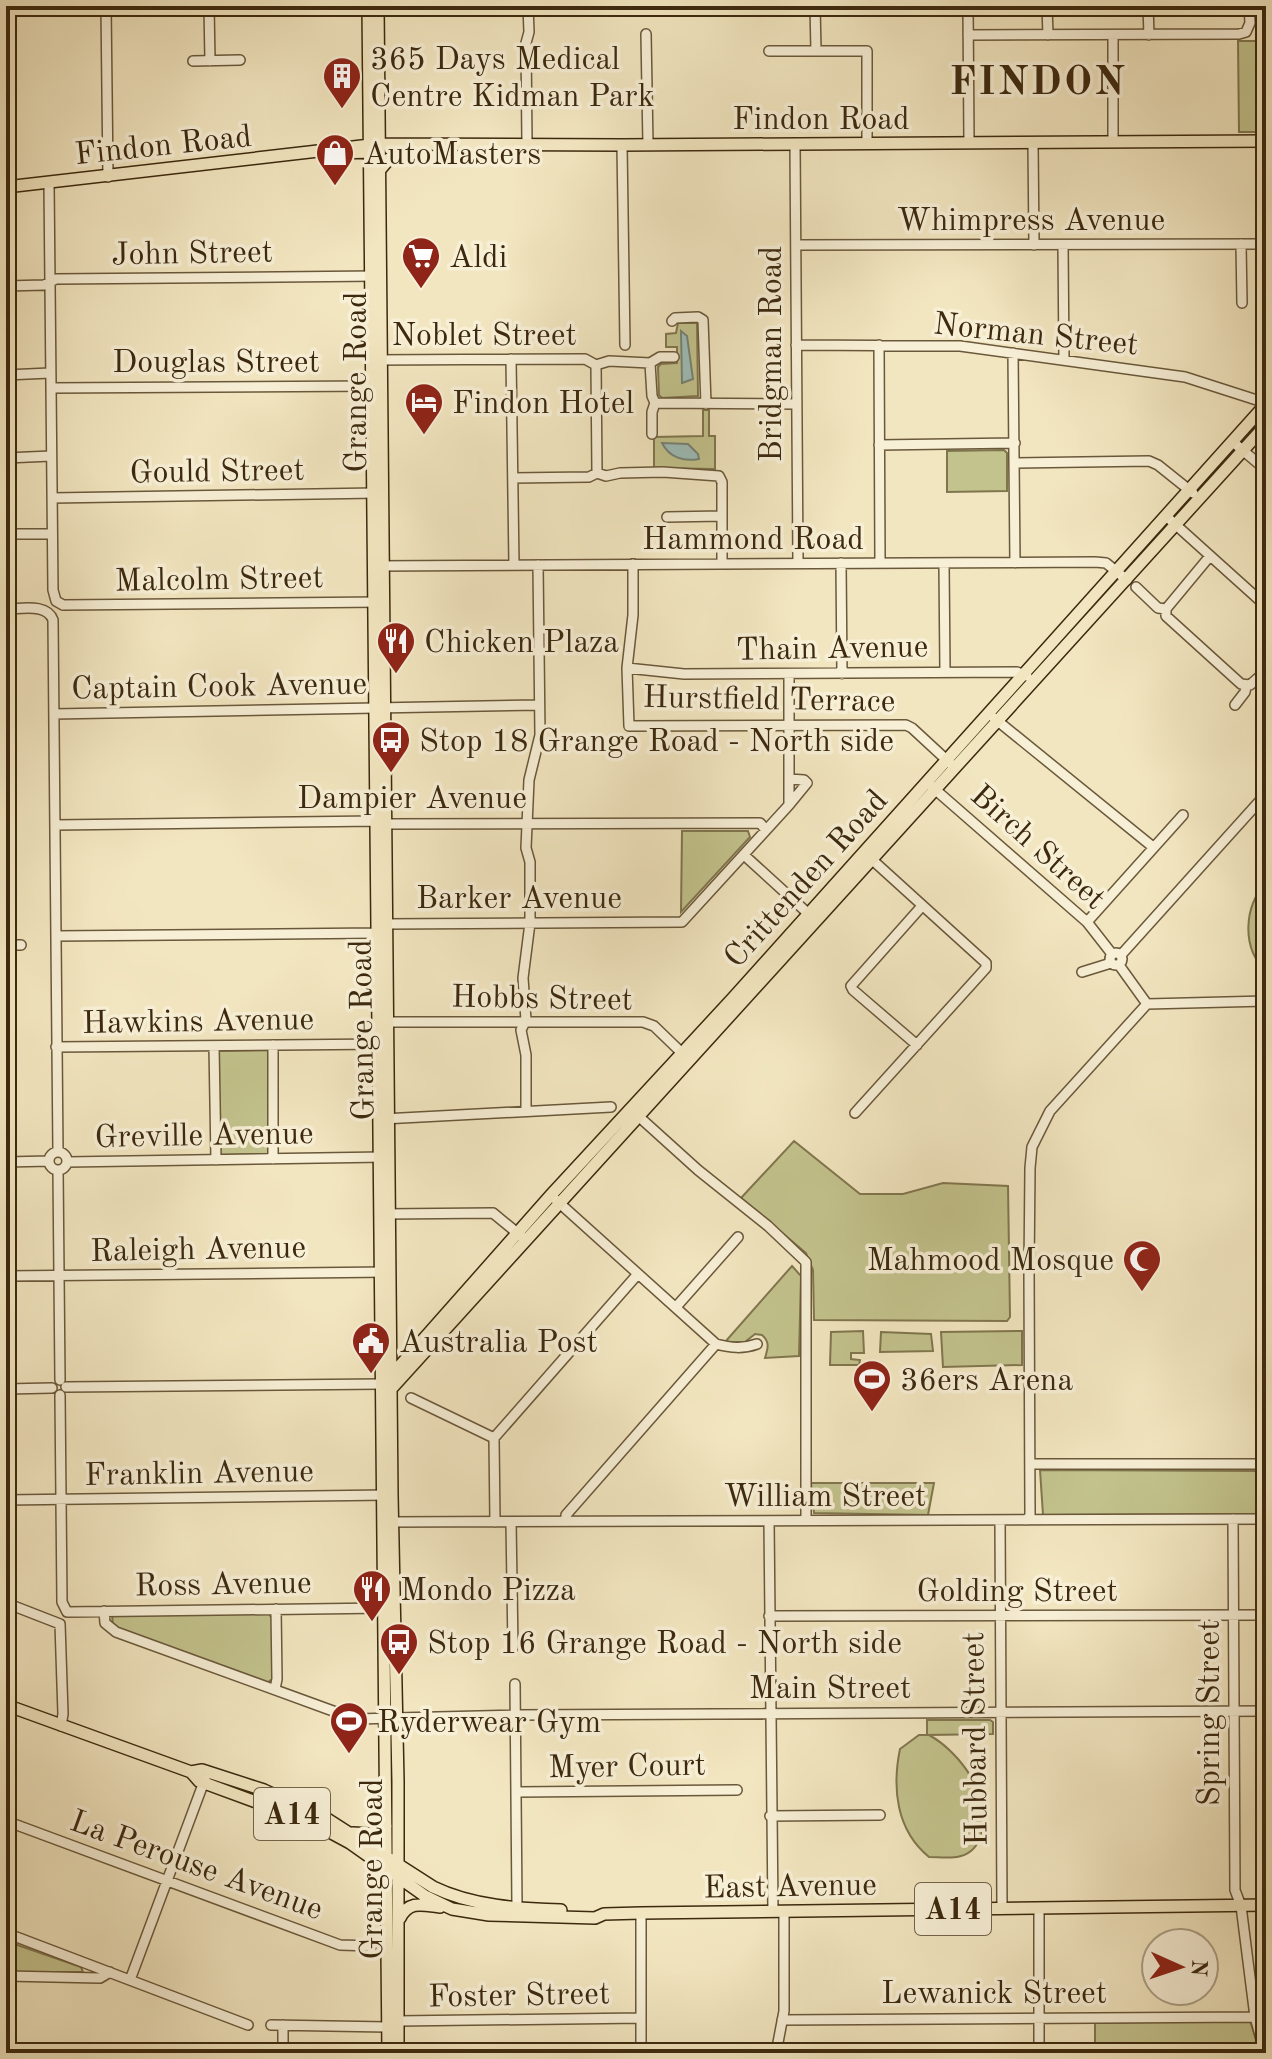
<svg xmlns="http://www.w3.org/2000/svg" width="1272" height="2059" font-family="'Old Standard TT',serif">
  <rect width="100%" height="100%" fill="#f2e6c0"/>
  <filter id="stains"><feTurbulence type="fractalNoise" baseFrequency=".0025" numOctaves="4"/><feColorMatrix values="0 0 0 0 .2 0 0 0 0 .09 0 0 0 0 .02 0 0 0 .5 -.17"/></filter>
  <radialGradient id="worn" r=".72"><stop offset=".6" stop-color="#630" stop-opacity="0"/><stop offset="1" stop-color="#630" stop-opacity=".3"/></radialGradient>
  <path fill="#c3c38d" stroke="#80764e" stroke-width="2" d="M1238 41H1266V132H1239Z
    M678 323H697L698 396 662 398 659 395 658 367 661 364 677 363V347H666V334L676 333Z
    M703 410H709V436H715V469L654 468V437L703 436Z
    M1004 450 1007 453V491L947 492V451Z
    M682 831H748L750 837 681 912Z
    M1266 883V971C1241 948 1244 906 1266 883Z
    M268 1050 270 1154 220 1155 218 1051Z
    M794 1141 860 1194H903L943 1183 1008 1186 1010 1317 1007 1321 814 1320 813 1270 806 1253 741 1198Z
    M792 1266 801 1276 799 1356 765 1358C768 1348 770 1342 762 1335L755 1334 745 1342H725Z
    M863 1331 864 1353H851V1359L860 1360 859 1365H830L831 1332Z
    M1022 1331V1365L943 1367 941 1332Z
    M881 1332 931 1334 933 1351 880 1352Z
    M1040 1470 1263 1471V1514L1043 1515Z
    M811 1483H934L928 1515 814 1513Z
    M267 1612 273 1619 272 1679 266 1684 113 1626 112 1614Z
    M927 1720H990L993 1722V1734L929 1735C960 1752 993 1797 981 1835 978 1845 972 1853 961 1856 951 1859 939 1857 929 1857 896 1830 892 1788 900 1749L919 1735H927Z
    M6 1941 81 1967 83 1972H6Z
    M1250 2020 1260 2053H1095V2023Z"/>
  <path fill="#9dbeba" stroke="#768275" stroke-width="2" d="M681 331 687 336 693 379 682 383Z
    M662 443 688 444 698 454 699 459C683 462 669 457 662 443Z"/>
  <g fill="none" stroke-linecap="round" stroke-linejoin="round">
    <defs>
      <path id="minor" d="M106 6 108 177
        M209 6 210 61
        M815 6 816 51
        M968 6 969 143
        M1047 6 1048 35
        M1148 6 1149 35
        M646 34 648 145
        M968 35 1239 34 1246 32 1250 23 1249 6
        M769 51H867V144
        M193 61 240 60
        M1113 142V35
        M1033 143 1034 245
        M527 144 526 43 529 32 528 6
        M795 144 798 563
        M622 145 625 345
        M49 183 53 590 56 601 63 605 380 602
        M1241 244 1242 303
        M796 245 1266 244
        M1063 245 1064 360
        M6 286 44 285 56 279 377 276
        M672 321 675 318 698 317 703 320 706 404
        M796 345 960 346 1185 377 1266 403
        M879 345 880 563
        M1013 353 1015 563
        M511 359 514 565
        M374 360 585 359 596 365
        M650 363 660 357H674
        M596 365 609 361 650 363 652 396 655 403 797 404
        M6 375 50 373
        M51 388 375 386
        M652 434V412L655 403
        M1233 442 1266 470
        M879 445 1015 443
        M6 458 51 456
        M1015 463 1149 461 1158 465 1193 493
        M597 473 606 476 620 473 663 472 719 476 722 482V564
        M513 478 589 477 597 473 596 365
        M52 498 376 493
        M1166 516 1266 606
        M667 517 722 516
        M6 534H52
        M1210 556 1166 609V616L1241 684 1250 685 1266 671
        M841 563 842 674
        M633 564V615L627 668 629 726 906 725 912 728 952 765
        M944 564 945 672
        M376 566 1095 562 1106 563 1127 580
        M1136 587 1158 608 1166 609
        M6 609C22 609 47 603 53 620L58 1152
        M627 668 684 674 1017 672 1027 676
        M1235 705 1245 692 1246 686
        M54 714 539 705
        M994 718 1153 847
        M930 785 1087 922 1112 954
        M789 805 807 783 804 780 789 779
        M55 825 376 821 385 824 760 823 766 830
        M744 855 812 917
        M1087 922 1183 815
        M56 936 377 933 386 924 682 922 789 805V674
        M6 945H21
        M1110 959a6 6 0 1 1 12 0a6 6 0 1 1-12 0Z
        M1121 955 1266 794
        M1119 965 1147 1004
        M1082 972 1111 963
        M1147 1004 1266 1001
        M381 1022H643L654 1026 685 1056
        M273 1045V1159
        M917 1045 853 990 851 986 922 906
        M214 1046 216 1160
        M56 1047 385 1044
        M526 1111V1055L521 1030 526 1020 523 978 530 923V862L526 848 529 780 540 735 538 565
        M855 1113 986 968V963L868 856
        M636 1114 698 1170 768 1226 806 1262V1520
        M383 1119 611 1107
        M49 1161a9 9 0 1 1 18 0a9 9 0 1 1-18 0Z
        M6 1162 49 1161
        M67 1162 384 1157
        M58 1170 60 1380
        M556 1200 716 1344C731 1348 743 1349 757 1344
        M385 1214 493 1213 521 1236
        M6 1276 387 1272
        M676 1307 738 1237
        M66 1387 381 1384
        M6 1389 52 1388
        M60 1395 62 1602 67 1612 384 1608
        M411 1398 494 1438 495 1522
        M494 1438 637 1275
        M1031 1464H1266
        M6 1500 387 1495
        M1233 1519 1235 1890 1241 1906 1255 2017 1265 2053
        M1000 1520 1002 1909
        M1026 1520 1030 1516 1029 1270 1030 1168 1032 1147 1050 1111 1147 1004
        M566 1521V1515L716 1344
        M769 1521 773 1911
        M389 1522 1266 1519
        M511 1522 513 1648
        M6 1603 60 1624 63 1714 61 1726
        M104 1611 105 1623 116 1632 355 1719 516 1715 1266 1711
        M769 1616 1266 1615
        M515 1684 517 1906
        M275 1689 277 1679 276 1609
        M518 1792 737 1790
        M770 1816 880 1815
        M6 1821 340 1945 371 1946
        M641 1913V2053
        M6 1933 248 2025
        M6 1976 100 1978 110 1972
        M130 1980 205 1779
        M782 2020 1255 2017
        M271 2025 387 2027 398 2021 641 2018
        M283 2025V2053
        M776 2053 784 2011V1911
        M1039 2053V1908"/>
      <path id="major" d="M368 6 388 2053
        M378 6 392 1495 398 1781V2053
        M335 153 373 152
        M379 171 389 159 407 150
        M6 187 379 144 622 145 1266 141
        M391 1376 551 1195 733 998 1266 404
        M391 1389 1266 425
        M6 1705 191 1772 202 1770 264 1790 327 1819 433 1887C472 1906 519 1909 561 1910
        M191 1772 199 1781 313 1823 350 1843 425 1896 452 1909 489 1915 595 1918 604 1914 641 1913 1266 1905
        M353 1833 370 1834 386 1826
        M400 1918C409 1900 423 1905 440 1907"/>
    </defs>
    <use href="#minor" stroke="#6a583a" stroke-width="12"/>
    <use href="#major" stroke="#3c290e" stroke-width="14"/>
    <use href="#minor" stroke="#f7efd6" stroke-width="9"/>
    <use href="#major" stroke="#f2e6c0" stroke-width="11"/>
  </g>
  <defs>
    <symbol id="building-pin" viewBox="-11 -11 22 30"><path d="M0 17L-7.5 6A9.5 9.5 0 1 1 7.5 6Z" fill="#8f2418" stroke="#f7efd6"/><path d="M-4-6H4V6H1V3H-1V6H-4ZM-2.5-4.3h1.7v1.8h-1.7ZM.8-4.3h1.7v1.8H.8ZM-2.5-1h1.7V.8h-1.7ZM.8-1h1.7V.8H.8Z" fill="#fff"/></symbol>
    <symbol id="shop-pin" viewBox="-11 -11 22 30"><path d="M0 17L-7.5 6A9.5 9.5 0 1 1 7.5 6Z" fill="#8f2418" stroke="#f7efd6"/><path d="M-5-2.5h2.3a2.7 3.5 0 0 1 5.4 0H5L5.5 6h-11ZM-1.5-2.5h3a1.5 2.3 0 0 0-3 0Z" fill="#fff"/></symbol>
    <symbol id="supermarket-pin" viewBox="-11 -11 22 30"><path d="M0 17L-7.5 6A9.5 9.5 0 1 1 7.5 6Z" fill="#8f2418" stroke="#f7efd6"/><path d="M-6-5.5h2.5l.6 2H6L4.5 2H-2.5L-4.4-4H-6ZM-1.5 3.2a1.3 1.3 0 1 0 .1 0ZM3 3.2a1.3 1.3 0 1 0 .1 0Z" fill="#fff"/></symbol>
    <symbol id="hotel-pin" viewBox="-11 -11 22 30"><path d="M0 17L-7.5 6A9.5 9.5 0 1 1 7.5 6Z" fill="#8f2418" stroke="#f7efd6"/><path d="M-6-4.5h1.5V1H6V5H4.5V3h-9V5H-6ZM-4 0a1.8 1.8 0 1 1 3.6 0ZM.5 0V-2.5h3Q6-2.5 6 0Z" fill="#fff"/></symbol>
    <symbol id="restaurant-pin" viewBox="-11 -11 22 30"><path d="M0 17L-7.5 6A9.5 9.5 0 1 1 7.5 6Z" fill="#8f2418" stroke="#f7efd6"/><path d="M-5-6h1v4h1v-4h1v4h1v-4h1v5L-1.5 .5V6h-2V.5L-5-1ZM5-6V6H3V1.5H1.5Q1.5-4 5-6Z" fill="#fff"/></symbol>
    <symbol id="bus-pin" viewBox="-11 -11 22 30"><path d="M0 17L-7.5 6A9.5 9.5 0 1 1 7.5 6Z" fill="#8f2418" stroke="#f7efd6"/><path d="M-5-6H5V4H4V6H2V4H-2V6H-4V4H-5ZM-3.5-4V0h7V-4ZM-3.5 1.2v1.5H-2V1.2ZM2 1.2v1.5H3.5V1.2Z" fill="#fff"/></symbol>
    <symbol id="mosque-pin" viewBox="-11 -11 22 30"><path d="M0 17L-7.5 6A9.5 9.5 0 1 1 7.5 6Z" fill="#8f2418" stroke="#f7efd6"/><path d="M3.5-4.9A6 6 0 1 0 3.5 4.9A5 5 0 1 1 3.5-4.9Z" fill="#fff"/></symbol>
    <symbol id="civic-pin" viewBox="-11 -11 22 30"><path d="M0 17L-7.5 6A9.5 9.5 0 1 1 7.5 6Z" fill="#8f2418" stroke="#f7efd6"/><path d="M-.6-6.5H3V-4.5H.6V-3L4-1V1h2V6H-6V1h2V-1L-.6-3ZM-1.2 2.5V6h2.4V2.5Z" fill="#fff"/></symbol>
    <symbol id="stadium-pin" viewBox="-11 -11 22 30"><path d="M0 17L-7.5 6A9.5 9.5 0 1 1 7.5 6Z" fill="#8f2418" stroke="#f7efd6"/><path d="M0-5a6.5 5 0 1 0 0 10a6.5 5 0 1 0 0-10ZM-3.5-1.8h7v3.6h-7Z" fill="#fff"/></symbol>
  </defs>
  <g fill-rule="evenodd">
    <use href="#building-pin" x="320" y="54" width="44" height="60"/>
    <use href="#shop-pin" x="313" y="131" width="44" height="60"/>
    <use href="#supermarket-pin" x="399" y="234" width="44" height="60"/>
    <use href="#hotel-pin" x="402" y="380" width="44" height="60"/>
    <use href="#restaurant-pin" x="374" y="619" width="44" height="60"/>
    <use href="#bus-pin" x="369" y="718" width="44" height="60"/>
    <use href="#mosque-pin" x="1120" y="1237" width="44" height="60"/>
    <use href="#civic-pin" x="349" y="1319" width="44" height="60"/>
    <use href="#stadium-pin" x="850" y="1357" width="44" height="60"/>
    <use href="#restaurant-pin" x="350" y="1567" width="44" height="60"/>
    <use href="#bus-pin" x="377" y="1620" width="44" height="60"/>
    <use href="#stadium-pin" x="327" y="1699" width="44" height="60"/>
  </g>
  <g text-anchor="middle" stroke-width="7" stroke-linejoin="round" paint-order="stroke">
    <g fill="#f7efd6" stroke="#74644a" stroke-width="2">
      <rect x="254" y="1788" width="76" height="52" rx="6"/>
      <rect x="915" y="1883" width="76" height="52" rx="6"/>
    </g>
    <g font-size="30" font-weight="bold" fill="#3c290e">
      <text x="292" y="1824">A14</text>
      <text x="953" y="1919">A14</text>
    </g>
    <g font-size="32" fill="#3c290e" stroke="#f7efd6" text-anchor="start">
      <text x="370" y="69">365 Days Medical<tspan x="370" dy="37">Centre Kidman Park</tspan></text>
      <text x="363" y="164">AutoMasters</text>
      <text x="449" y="267">Aldi</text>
      <text x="452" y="413">Findon Hotel</text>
      <text x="424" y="652">Chicken Plaza</text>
      <text x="419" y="751">Stop 18 Grange Road - North side</text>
      <text x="1114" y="1270" text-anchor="end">Mahmood Mosque</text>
      <text x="399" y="1352">Australia Post</text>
      <text x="900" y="1390">36ers Arena</text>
      <text x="400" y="1600">Mondo Pizza</text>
      <text x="427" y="1653">Stop 16 Grange Road - North side</text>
      <text x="377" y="1732">Ryderwear Gym</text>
    </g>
    <g font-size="32" fill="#3c290e" stroke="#f7efd6">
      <text x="821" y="129">Findon Road</text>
      <text transform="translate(163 144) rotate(-6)" y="11">Findon Road</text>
      <text x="1031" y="230">Whimpress Avenue</text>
      <text transform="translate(192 252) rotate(-1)" y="11">John Street</text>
      <text transform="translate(1036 333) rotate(6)" y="11">Norman Street</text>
      <text x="484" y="345">Noblet Street</text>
      <text transform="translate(770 354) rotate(-90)" y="11">Bridgman Road</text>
      <text x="216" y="372">Douglas Street</text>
      <text transform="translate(355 382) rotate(-90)" y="11">Grange Road</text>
      <text transform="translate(217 470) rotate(-1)" y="11">Gould Street</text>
      <text x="753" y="549">Hammond Road</text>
      <text transform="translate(219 578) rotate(-1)" y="11">Malcolm Street</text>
      <text transform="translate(832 647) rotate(-1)" y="11">Thain Avenue</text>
      <text transform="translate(219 685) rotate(-1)" y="11">Captain Cook Avenue</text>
      <text transform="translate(769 698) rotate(1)" y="11">Hurstfield Terrace</text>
      <text x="412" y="808">Dampier Avenue</text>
      <text transform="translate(1039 846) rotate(42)" y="11">Birch Street</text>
      <text transform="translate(805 878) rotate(-48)" y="11">Crittenden Road</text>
      <text x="519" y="908">Barker Avenue</text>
      <text transform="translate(542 997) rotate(1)" y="11">Hobbs Street</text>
      <text transform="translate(198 1020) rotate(-1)" y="11">Hawkins Avenue</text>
      <text transform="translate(361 1030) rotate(-91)" y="11">Grange Road</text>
      <text transform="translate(204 1134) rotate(-1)" y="11">Greville Avenue</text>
      <text transform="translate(198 1248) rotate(-1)" y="11">Raleigh Avenue</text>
      <text transform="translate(199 1472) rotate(-1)" y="11">Franklin Avenue</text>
      <text x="825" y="1506">William Street</text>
      <text transform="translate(223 1583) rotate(-1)" y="11">Ross Avenue</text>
      <text x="1017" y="1601">Golding Street</text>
      <text x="830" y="1698">Main Street</text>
      <text transform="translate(1208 1713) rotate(-90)" y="11">Spring Street</text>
      <text transform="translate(974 1739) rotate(-91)" y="11">Hubbard Street</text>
      <text transform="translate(627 1765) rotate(-1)" y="11">Myer Court</text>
      <text transform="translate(197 1864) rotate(20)" y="11">La Perouse Avenue</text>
      <text transform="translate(371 1869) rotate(-90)" y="11">Grange Road</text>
      <text transform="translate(790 1885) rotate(-1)" y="11">East Avenue</text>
      <text x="994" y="2003">Lewanick Street</text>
      <text transform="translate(519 1994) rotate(-1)" y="11">Foster Street</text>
    </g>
    <g font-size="40" font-weight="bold" letter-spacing="2" fill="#3c290e" stroke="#f7efd6">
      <text x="1038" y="94">FINDON</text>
    </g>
  </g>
  <rect width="1272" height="2059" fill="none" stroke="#f2e6c0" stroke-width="32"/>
  <rect x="8" y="8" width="1256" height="2043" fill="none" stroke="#3c290e" stroke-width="4"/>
  <rect x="16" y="16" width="1240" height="2027" fill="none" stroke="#3c290e" stroke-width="2"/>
  <g transform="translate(1180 1967) rotate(93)"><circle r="38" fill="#f7efd6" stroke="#aca086" stroke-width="2"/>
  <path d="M0-6L14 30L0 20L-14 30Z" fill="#8f2418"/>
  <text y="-12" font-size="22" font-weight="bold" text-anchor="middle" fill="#3c290e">N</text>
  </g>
  <rect width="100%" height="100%" filter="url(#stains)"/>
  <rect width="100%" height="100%" fill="url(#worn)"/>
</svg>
